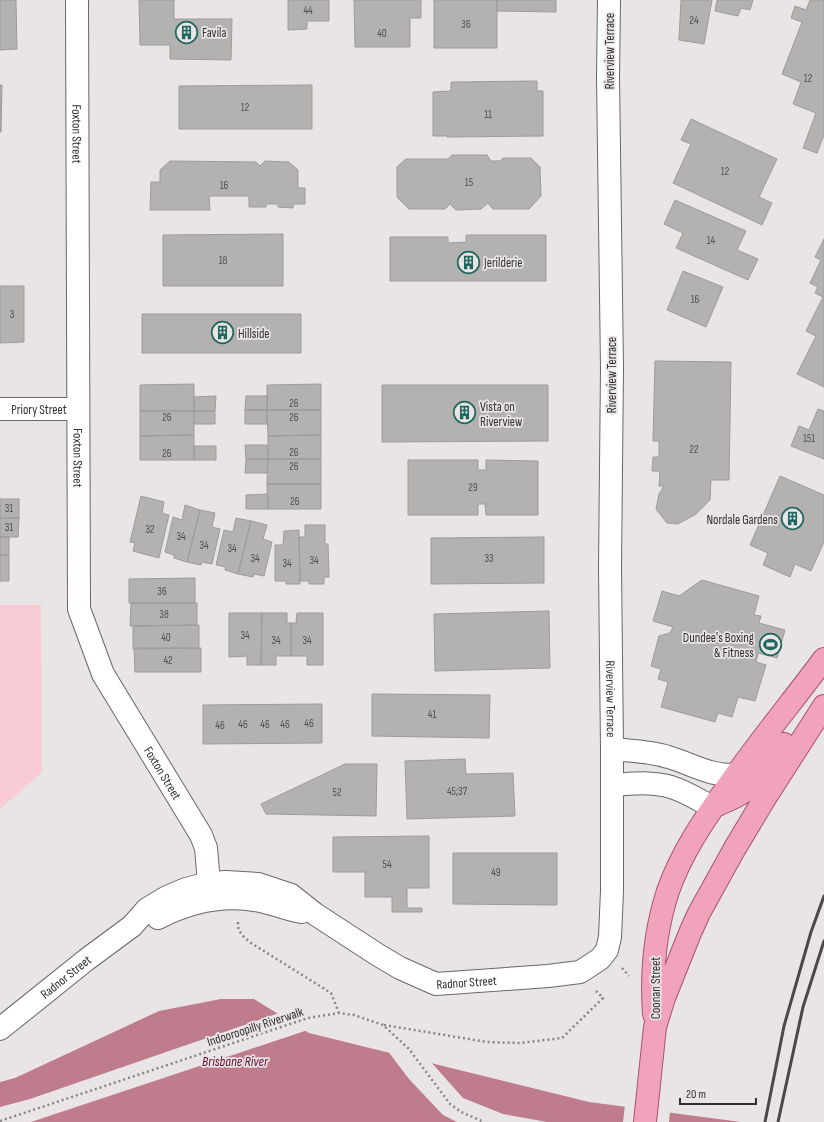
<svg xmlns="http://www.w3.org/2000/svg" width="824" height="1122" font-family="'Sofia Sans Condensed',sans-serif">
  <rect width="100%" height="100%" fill="#e9e5e6"/>
  <path fill="#f9cbd5" d="M0 605H41L42 772 0 809Z"/>
  <path fill="#bf7c8d" d="M221 999H254L309 1033 589 1102 741 1122H0V1082L15 1078 159 1011Z"/>
  <path fill="#e9e5e6" d="M279 1013 308 1030 31 1122H0V1107L30 1099Z
    M387 1050 430 1061 463 1098 503 1114 547 1122H457L443 1115 409 1079Z
    M625 1105 670 1111 669 1122H623Z"/>
  <path fill="#b4b1b1" stroke="#9e9b9b" d="M0 0H16L17 49 0 50Z
    M139 0H174V19H232L231 60 170 59V45H140Z
    M288 0H329V21H307V29L288 30Z
    M354 0H421V18H410V47H355Z
    M434 0H497V48H434Z
    M497 0H556V12L497 11Z
    M681 0H712L704 44 679 40Z
    M717 0H753L750 10 741 8 738 16 715 11Z
    M810 0H824V135L817 153 803 148 816 113 793 104 801 82 782 74 802 22 791 18 795 6 806 10Z
    M537 81V91H543V136L447 137 448 136H433V92L451 91V82Z
    M0 85H2L1 132H0Z
    M312 85V129H179V86Z
    M691 119 777 159 759 197 772 203 762 225 673 183 691 144 681 140Z
    M452 155H487L491 161H500L503 158H531L540 167 541 196 529 209H493L488 203 481 209 456 210 450 204 445 209H409L397 197V167L406 159H448Z
    M170 161 256 162 260 166 265 161 289 162 298 170V188H305V204H293V208L278 207V204H266V207H249V196H209L210 210H150L151 182H160V170Z
    M675 200 746 231 737 250 758 259 748 280 676 248 683 233 664 224Z
    M283 234V286H163V235Z
    M466 235H546V281H390V237H448V243L466 242Z
    M824 239V387L797 374 816 336 806 331 823 297 815 293 818 287 810 283 821 260 815 257Z
    M683 271 723 287 706 327 667 310Z
    M0 286H24V342L0 343Z
    M142 314H301V353H142Z
    M655 361 731 362 729 480H711L710 500 696 514 678 524 667 523 656 509 659 494 664 486H659L660 471H652L653 457H659V441H653Z
    M194 384V411H140V385Z
    M321 384V410H267V385Z
    M382 385H548V441L382 442Z
    M216 396 215 411H194V397Z
    M246 396H268L267 410H245Z
    M818 409 824 411V459L791 446 799 426 809 430Z
    M245 410H267V424H245Z
    M267 410H321V435L268 436Z
    M140 411H194V435L140 436Z
    M194 411H215V424H194Z
    M194 435V460H140V436Z
    M321 435V459H268V436Z
    M245 445H267L268 459H246Z
    M194 446H216V460H194Z
    M246 459H268L267 473H245Z
    M268 459H321V484H267Z
    M408 460H478V470H486V460L538 461V515H486L485 504H478V515H408Z
    M780 476 824 495V542L811 571 795 564 790 577 763 565 768 553 750 545Z
    M267 484H321V509H268Z
    M268 494V509H246V495Z
    M141 496 164 502 162 513 169 515 159 558 133 551 135 543 130 542Z
    M0 499H19V518H0Z
    M185 505 200 510 187 562 174 558V555L165 552 173 517 182 520Z
    M200 510 215 513 212 527 220 529 212 564 202 562 201 565 187 562Z
    M0 518H19L18 537H0Z
    M236 518 251 521 238 574 225 570 226 567 216 565 224 530 233 532Z
    M251 521 267 525 263 539 272 542 264 576 254 574 253 577 238 574Z
    M305 525H325V544H328L329 577H324V584H309V581H300L299 537H305Z
    M299 530 300 584H286V581H275V545H283L284 531Z
    M0 537H9V555H0Z
    M544 537V583L431 584V538Z
    M0 555H9V581H0Z
    M195 578V603H129V579Z
    M702 580 759 596 754 615 761 616 759 623 785 630 777 658 758 653 756 662 766 665 755 701 738 697 732 717 718 713 715 722 661 707 668 682 658 679 661 669 651 666 659 636 670 633 673 627 653 621 662 591 679 596Z
    M131 603H197V625L130 626Z
    M549 611 550 668 435 671 434 614Z
    M229 613H262L261 665H247V656L229 657Z
    M262 613H287V623H291V656H276V665H261Z
    M297 613H323V665H307V656H291V623H296Z
    M199 625V648L133 649V626Z
    M134 648H201V672H135Z
    M372 694 490 695 489 738 372 736Z
    M322 704V743L203 744V705Z
    M465 759 466 774 513 773 515 816 407 819 405 761Z
    M345 764H377L376 816 266 814 261 804Z
    M429 836V888H407V908H422V912H392V897H365V872H333V837Z
    M453 853H557V905L453 904Z"/>
  <g fill="none" stroke-linecap="round" stroke-linejoin="round">
    <defs>
      <g id="minor">
        <path id="s1" d="M77 0 79 609 103 674 201 835 206 848 209 883"/>
        <path id="s2" d="M609 0 608 77 612 368 610 567 612 749"/>
        <path id="s3" d="M0 409H77"/>
      </g>
      <g id="tertiary">
        <path d="M612 785C631 784 653 781 671 787 685 791 699 800 712 807"/>
        <path d="M158 918C189 902 225 894 260 901 275 904 288 910 302 912"/>
        <path id="s4" d="M0 1029 86 960 132 926 147 909 167 897 186 889 209 883 226 882 258 884 291 895 315 914 378 955 400 968 436 984 548 976 580 972 600 959 607 950 610 937 612 891V749C631 751 650 751 668 757 690 763 713 778 736 774"/>
      </g>
      <path id="primary" d="M715 806C729 800 743 794 754 784L784 744
        M654 1014C651 972 655 931 668 891 681 854 703 821 726 789 757 744 792 702 824 659
        M645 1122 655 1027 664 998 690 933 699 913 735 848 765 798 824 706"/>
    </defs>
    <use href="#minor" stroke="#6a6768" stroke-width="24"/>
    <use href="#tertiary" stroke="#6a6768" stroke-width="24"/>
    <use href="#primary" stroke="#a8526d" stroke-width="24"/>
    <path stroke="#878485" stroke-width="2.5" stroke-dasharray="2 3" stroke-linecap="butt" d="M238 922C237 932 244 937 251 943L331 993 339 1013
      M622 968 629 976
      M384 1025 487 1042 520 1043 562 1038 603 998 596 991
      M0 1121 308 1018 339 1013 354 1015 383 1025 409 1049 450 1104 461 1112 484 1122"/>
    <use href="#minor" stroke="#fff" stroke-width="22"/>
    <use href="#tertiary" stroke="#fff" stroke-width="22"/>
    <use href="#primary" stroke="#f1a3bb" stroke-width="22"/>
    <path stroke="#4a4849" stroke-width="3" d="M765 1122 784 1026 811 932 824 896
      M778 1122 803 1007 824 941"/>
  </g>
  <defs>
    <symbol id="building-ring" viewBox="-11 -11 22 22"><circle r="9.5" fill="#e9e5e6" stroke="#20685f" stroke-width="1.5"/><path d="M-4-6H4V6H1V3H-1V6H-4ZM-2.5-4.3h1.7v1.8h-1.7ZM.8-4.3h1.7v1.8H.8ZM-2.5-1h1.7V.8h-1.7ZM.8-1h1.7V.8H.8Z" fill="#20685f"/></symbol>
    <symbol id="stadium-ring" viewBox="-11 -11 22 22"><circle r="9.5" fill="#e9e5e6" stroke="#20685f" stroke-width="1.5"/><path d="M0-5a6.5 5 0 1 0 0 10a6.5 5 0 1 0 0-10ZM-3.5-1.8h7v3.6h-7Z" fill="#20685f"/></symbol>
  </defs>
  <g fill-rule="evenodd">
    <use href="#building-ring" x="174" y="20" width="25" height="25"/>
    <use href="#building-ring" x="456" y="250" width="25" height="25"/>
    <use href="#building-ring" x="210" y="320" width="25" height="25"/>
    <use href="#building-ring" x="452" y="400" width="25" height="25"/>
    <use href="#building-ring" x="780" y="506" width="25" height="25"/>
    <use href="#stadium-ring" x="758" y="632" width="25" height="25"/>
  </g>
  <g text-anchor="middle" stroke-width="3.5" stroke-linejoin="round" paint-order="stroke">
    <g font-size="11" fill="#525050">
      <text x="308" y="14">44</text>
      <text x="694" y="24">24</text>
      <text x="466" y="28">36</text>
      <text x="382" y="37">40</text>
      <text x="808" y="82">12</text>
      <text x="245" y="111">12</text>
      <text x="488" y="118">11</text>
      <text x="725" y="175">12</text>
      <text x="469" y="186">15</text>
      <text x="224" y="189">16</text>
      <text x="711" y="244">14</text>
      <text x="223" y="264">18</text>
      <text x="695" y="303">16</text>
      <text x="12" y="318">3</text>
      <text x="294" y="407">26</text>
      <text x="167" y="421">26</text>
      <text x="294" y="421">26</text>
      <text x="809" y="442">151</text>
      <text x="694" y="453">22</text>
      <text x="294" y="456">26</text>
      <text x="167" y="457">26</text>
      <text x="294" y="470">26</text>
      <text x="473" y="491">29</text>
      <text x="295" y="505">26</text>
      <text x="9" y="512">31</text>
      <text x="9" y="531">31</text>
      <text x="150" y="533">32</text>
      <text x="181" y="540">34</text>
      <text x="204" y="549">34</text>
      <text x="232" y="552">34</text>
      <text x="255" y="562">34</text>
      <text x="489" y="562">33</text>
      <text x="314" y="564">34</text>
      <text x="287" y="567">34</text>
      <text x="162" y="595">36</text>
      <text x="164" y="618">38</text>
      <text x="245" y="639">34</text>
      <text x="166" y="641">40</text>
      <text x="276" y="644">34</text>
      <text x="307" y="644">34</text>
      <text x="168" y="664">42</text>
      <text x="432" y="718">41</text>
      <text x="309" y="727">46</text>
      <text x="243" y="728">46</text>
      <text x="265" y="728">46</text>
      <text x="285" y="728">46</text>
      <text x="220" y="729">46</text>
      <text x="457" y="795">45;37</text>
      <text x="337" y="796">52</text>
      <text x="387" y="868">54</text>
      <text x="496" y="876">49</text>
    </g>
    <g font-size="13" fill="#312f30" stroke="#e9e5e6" text-anchor="start">
      <text x="202" y="37">Favila</text>
      <text x="484" y="267">Jerilderie</text>
      <text x="238" y="338">Hillside</text>
      <text x="480" y="411">Vista on<tspan x="480" dy="15">Riverview</tspan></text>
      <text x="778" y="524" text-anchor="end">Nordale Gardens</text>
      <text x="754" y="642" text-anchor="end">Dundee's Boxing<tspan x="754" dy="15">&amp; Fitness</tspan></text>
    </g>
    <g font-size="13" fill="#312f30" stroke="#e9e5e6">
      <text transform="translate(609 51) rotate(-90)" y="5">Riverview Terrace</text>
      <text dy="5" stroke="none"><textPath href="#s1" startOffset="134">Foxton Street</textPath></text>
      <text transform="translate(611 375) rotate(-90)" y="5">Riverview Terrace</text>
      <text dy="5" stroke="none"><textPath href="#s3" startOffset="39">Priory Street</textPath></text>
      <text dy="5" stroke="none"><textPath href="#s1" startOffset="458">Foxton Street</textPath></text>
      <text dy="5" stroke="none"><textPath href="#s2" startOffset="699">Riverview Terrace</textPath></text>
      <text dy="5" stroke="none"><textPath href="#s1" startOffset="794">Foxton Street</textPath></text>
      <text dy="5" stroke="none"><textPath href="#s4" startOffset="84">Radnor Street</textPath></text>
      <text dy="5" stroke="none"><textPath href="#s4" startOffset="543">Radnor Street</textPath></text>
      <text transform="translate(655 988) rotate(-90)" y="5">Coonan Street</text>
      <text transform="translate(255 1026) rotate(-18)" y="5">Indooroopilly Riverwalk</text>
    </g>
    <g font-size="14" font-style="italic" fill="#5f0b2e" stroke="#e9e5e6">
      <text x="235" y="1066">Brisbane River</text>
    </g>
  </g>
  <path d="M680 1098v6h76v-6" fill="none" stroke="#312f30" stroke-width="2"/>
  <text x="686" y="1098" font-size="12" fill="#312f30" stroke="#e9e5e6" stroke-width="3" paint-order="stroke">20 m</text>
</svg>
